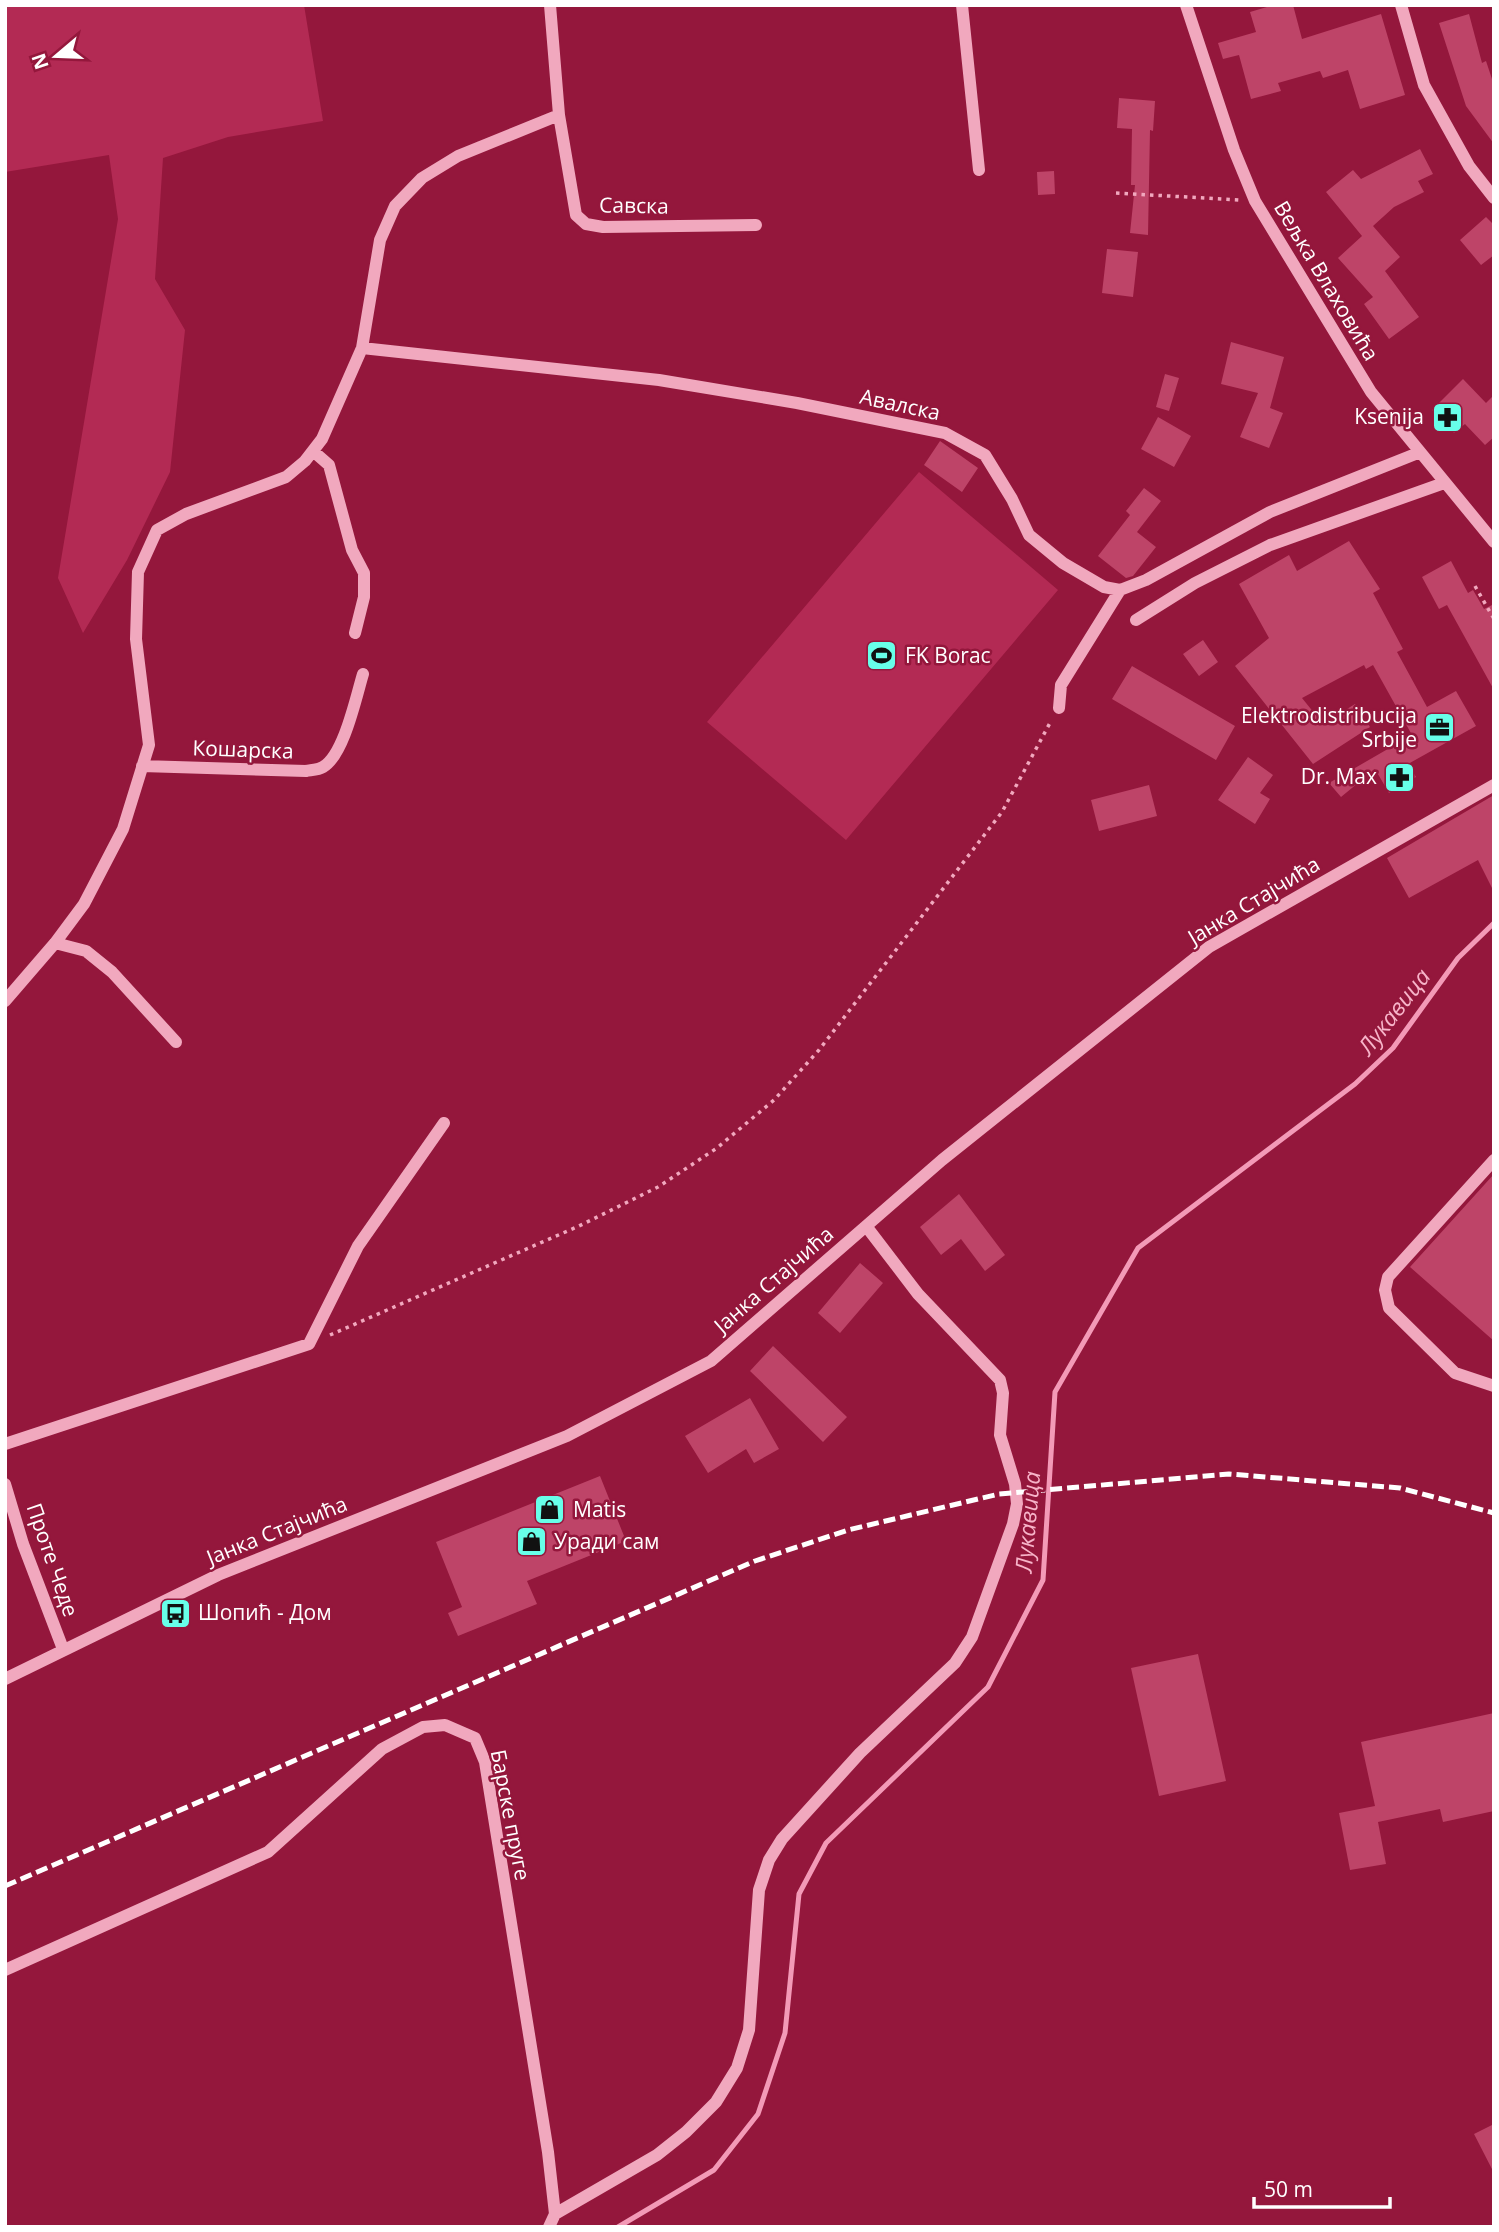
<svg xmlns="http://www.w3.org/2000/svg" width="1499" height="2232" font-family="'Open Sans',sans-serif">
  <rect width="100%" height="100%" fill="#94173c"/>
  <path fill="#b32a54" d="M5 5H304L323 121 228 137 163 158 155 279 185 330 170 472 127 560 83 633 58 578 118 219 109 155 5 172Z
    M919 472 1058 590 846 840 707 722Z"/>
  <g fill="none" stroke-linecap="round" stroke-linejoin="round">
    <path stroke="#f39ab7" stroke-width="5" d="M618 2227 714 2170 758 2114 785 2033 799 1894 826 1843 988 1687 1043 1580 1055 1392 1138 1248 1355 1084 1393 1048 1458 958 1494 923"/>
  </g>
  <path fill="#be4468" d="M1274 5H1293L1302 39 1381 14 1405 95 1360 109 1348 70 1323 78 1320 71 1278 83 1281 91 1251 99 1239 55 1223 59 1218 43 1256 32 1250 12Z
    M1469 14 1482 63 1486 61 1494 85V144L1466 106 1439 23Z
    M1119 98 1155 101 1153 131 1150 130 1148 235 1130 233 1135 185H1131L1132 129 1117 128Z
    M1420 149 1433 174 1418 181 1424 192 1394 207 1373 226 1400 257 1385 271 1419 317 1389 339 1364 304 1373 297 1338 258 1362 236 1326 192 1353 170 1361 179Z
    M1054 171 1055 194 1038 195 1037 172Z
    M1486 217 1494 225V255L1481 265 1460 240Z
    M1107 249 1138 252 1133 297 1102 293Z
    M1231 342 1284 357 1270 408 1283 413 1269 448 1240 437 1258 393 1221 384Z
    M1165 374 1179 378 1169 411 1156 407Z
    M1463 379 1486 403 1494 395V437L1485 445 1465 424 1454 433 1432 410Z
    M1158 417 1191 436 1174 467 1141 449Z
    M940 441 978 468 962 492 924 465Z
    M1144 488 1161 501 1137 532 1156 547 1133 576 1126 578 1098 556 1130 515 1126 511Z
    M1349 541 1380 589 1373 593 1403 649 1397 652 1427 707 1456 691 1476 726 1408 764 1416 777 1389 793 1375 769 1341 797 1329 783 1412 735 1373 665 1366 669 1364 665 1302 698 1323 724 1355 704 1370 727 1313 764 1235 666 1269 638 1239 584 1289 555 1297 571Z
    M1451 561 1468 593 1473 590 1484 609 1494 604V690L1447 605 1439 609 1422 577Z
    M1203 640 1218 662 1199 676 1183 654Z
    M1132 666 1235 726 1216 760 1112 699Z
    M1248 757 1273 775 1260 793 1270 799 1255 824 1218 800Z
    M1149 785 1157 816 1099 831 1091 800Z
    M1494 795V892L1478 860 1409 898 1387 858Z
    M1494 1174V1341L1410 1267Z
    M959 1194 1005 1255 985 1271 961 1239 941 1255 920 1227Z
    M860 1263 883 1283 840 1333 818 1313Z
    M773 1346 847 1417 823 1442 750 1371Z
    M750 1398 779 1449 754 1463 746 1449 708 1473 685 1436Z
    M600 1476 626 1541 527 1581 537 1604 458 1636 448 1613 462 1607 436 1542Z
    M1198 1654 1226 1781 1159 1796 1131 1668Z
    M1494 1713V1811L1443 1822 1440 1809 1378 1822 1386 1864 1350 1870 1339 1813 1375 1806 1361 1742Z
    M1494 2124V2173L1474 2134Z"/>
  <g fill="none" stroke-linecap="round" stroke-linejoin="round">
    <path stroke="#f1a8be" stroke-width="3.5" stroke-dasharray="3.5 5" stroke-linecap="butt" d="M1116 193 1239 200
      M1475 586 1494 619
      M330 1335 579 1226 658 1187 717 1148 774 1100 819 1050 1002 812 1051 721"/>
    <path stroke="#f1a8be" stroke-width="12" d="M962 5 979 170
      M1186 5 1234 150 1255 201 1371 392 1494 542
      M1401 5 1424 85 1469 166 1494 198
      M559 115 576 215 586 224 603 227 756 225
      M362 348 659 380 797 403 945 433 985 455 1012 499 1029 535 1063 563 1104 587 1120 590 1146 580 1270 512 1418 453
      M313 451 329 465 352 550 364 573V597L355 633
      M1136 620 1195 583 1270 545 1444 483
      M1059 708 1061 685 1120 590
      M142 766 306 771C311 770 318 770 323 767 344 755 356 697 363 674
      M55 943 86 951 112 972 176 1042
      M5 1001 55 943 84 904 123 829 149 745 136 639 138 572 157 530 186 514 286 477 305 461 322 439 362 348 380 240 395 206 422 178 458 156 559 115 550 5
      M1494 1160 1388 1277 1385 1290 1389 1308 1455 1373 1494 1386
      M5 1444 309 1344 358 1246 444 1123
      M5 1484 23 1544 63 1649
      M5 1679 218 1575 567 1436 711 1361 942 1160 1209 947 1494 785
      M5 1970 268 1852 382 1749 423 1727 445 1725 475 1738 485 1762 548 2152 555 2214 549 2227
      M555 2214 657 2155 686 2132 716 2102 737 2068 749 2030 759 1890 769 1860 782 1839 860 1753 955 1663 972 1637 1013 1524 1017 1504 1015 1484 1000 1435 1003 1393 1000 1380 918 1294 866 1226"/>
    <path stroke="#fff" stroke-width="5" stroke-dasharray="12 5" stroke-linecap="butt" d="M5 1886 755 1561 848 1530 999 1494 1229 1474 1400 1488 1494 1513"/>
  </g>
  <defs>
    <symbol id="pharmacy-square" viewBox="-11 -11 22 22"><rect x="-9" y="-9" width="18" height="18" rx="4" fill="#67ffe9" stroke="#94173c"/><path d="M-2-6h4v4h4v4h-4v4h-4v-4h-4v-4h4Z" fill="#111"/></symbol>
    <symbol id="stadium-square" viewBox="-11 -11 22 22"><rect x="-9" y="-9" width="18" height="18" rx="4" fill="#67ffe9" stroke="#94173c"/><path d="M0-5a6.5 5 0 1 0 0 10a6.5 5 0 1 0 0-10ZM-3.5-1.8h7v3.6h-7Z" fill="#111"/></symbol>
    <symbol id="office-square" viewBox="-11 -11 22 22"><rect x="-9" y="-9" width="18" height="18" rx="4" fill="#67ffe9" stroke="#94173c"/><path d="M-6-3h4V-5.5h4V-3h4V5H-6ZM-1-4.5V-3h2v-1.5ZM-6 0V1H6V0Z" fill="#111"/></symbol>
    <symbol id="shop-square" viewBox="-11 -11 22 22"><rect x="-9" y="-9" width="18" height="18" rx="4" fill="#67ffe9" stroke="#94173c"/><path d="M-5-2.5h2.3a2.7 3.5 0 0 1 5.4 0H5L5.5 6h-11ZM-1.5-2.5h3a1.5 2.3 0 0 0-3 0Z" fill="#111"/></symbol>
    <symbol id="bus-square" viewBox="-11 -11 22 22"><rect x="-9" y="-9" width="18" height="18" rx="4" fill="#67ffe9" stroke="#94173c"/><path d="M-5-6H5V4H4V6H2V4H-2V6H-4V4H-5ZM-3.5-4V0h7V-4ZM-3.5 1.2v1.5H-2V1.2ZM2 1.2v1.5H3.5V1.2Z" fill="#111"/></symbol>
  </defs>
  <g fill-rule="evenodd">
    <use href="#pharmacy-square" x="1430" y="400" width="35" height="35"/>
    <use href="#stadium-square" x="864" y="638" width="35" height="35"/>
    <use href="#office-square" x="1422" y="710" width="35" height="35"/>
    <use href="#pharmacy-square" x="1382" y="760" width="35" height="35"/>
    <use href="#shop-square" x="532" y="1492" width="35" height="35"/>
    <use href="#shop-square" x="514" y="1524" width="35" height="35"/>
    <use href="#bus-square" x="158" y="1596" width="35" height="35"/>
  </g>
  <g text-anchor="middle" stroke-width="5" stroke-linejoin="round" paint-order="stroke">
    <g font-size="21" fill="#fff" stroke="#94173c">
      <text transform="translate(634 206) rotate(1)" y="7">Савска</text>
      <text transform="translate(1326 281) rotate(59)" y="7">Вељка Влаховића</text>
      <text transform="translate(900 405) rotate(12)" y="7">Авалска</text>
      <text transform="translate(243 750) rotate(2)" y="7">Кошарска</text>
      <text transform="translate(1254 901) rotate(-31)" y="7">Јанка Стајчића</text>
      <text transform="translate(774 1280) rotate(-41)" y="7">Јанка Стајчића</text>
      <text transform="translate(277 1531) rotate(-22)" y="7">Јанка Стајчића</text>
      <text transform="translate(52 1560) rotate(71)" y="7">Проте Чеде</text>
      <text transform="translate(510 1815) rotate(79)" y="7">Барске пруге</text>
    </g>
    <g font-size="21" fill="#fff" stroke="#94173c" text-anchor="start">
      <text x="1424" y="424" text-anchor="end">Ksenija</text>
      <text x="905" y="663">FK Borac</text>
      <text x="1417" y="723" text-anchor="end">Elektrodistribucija<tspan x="1417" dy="24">Srbije</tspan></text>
      <text x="1377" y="784" text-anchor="end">Dr. Max</text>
      <text x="573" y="1517">Matis</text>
      <text x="554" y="1549">Уради сам</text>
      <text x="198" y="1620">Шопић - Дом</text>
    </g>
    <g font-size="23" font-style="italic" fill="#f7b4c9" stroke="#94173c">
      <text transform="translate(1394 1012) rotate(-52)" y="8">Лукавица</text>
      <text transform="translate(1028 1522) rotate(-85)" y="8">Лукавица</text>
    </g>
  </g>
  <rect width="1499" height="2232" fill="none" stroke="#ffffff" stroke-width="14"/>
  <g transform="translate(56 56) rotate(251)" stroke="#94173c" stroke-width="5" paint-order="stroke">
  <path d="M0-5L12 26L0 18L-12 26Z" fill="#ffffff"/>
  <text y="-10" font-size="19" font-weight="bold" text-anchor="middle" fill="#ffffff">N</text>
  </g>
  <path d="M1254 2197v10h136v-10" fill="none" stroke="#ffffff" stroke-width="3.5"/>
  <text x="1264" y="2197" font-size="21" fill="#ffffff" stroke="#94173c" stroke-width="5" paint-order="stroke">50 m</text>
</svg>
